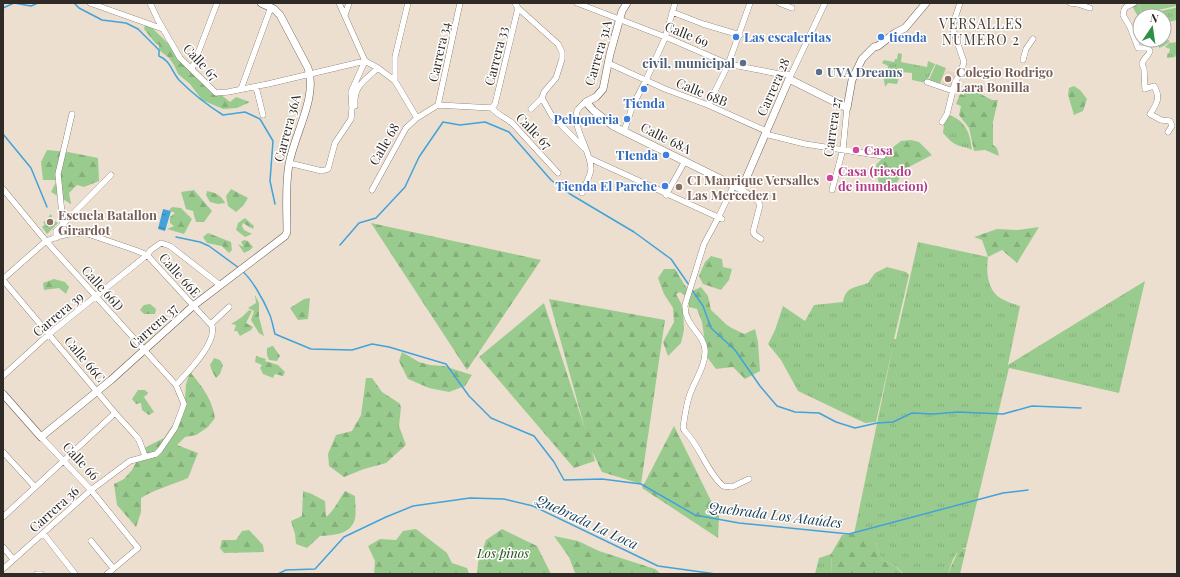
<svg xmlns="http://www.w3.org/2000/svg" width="1180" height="577" font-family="'Playfair Display',serif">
  <defs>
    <pattern id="grass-tufts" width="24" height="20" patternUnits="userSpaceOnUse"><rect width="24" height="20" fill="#9acb8e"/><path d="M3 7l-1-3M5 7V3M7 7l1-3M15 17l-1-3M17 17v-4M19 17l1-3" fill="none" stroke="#85ae7a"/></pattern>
    <pattern id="forest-firs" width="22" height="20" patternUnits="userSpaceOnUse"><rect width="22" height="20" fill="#9acb8e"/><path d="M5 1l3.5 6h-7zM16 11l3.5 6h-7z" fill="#85ae7a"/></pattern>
    <pattern id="water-ripples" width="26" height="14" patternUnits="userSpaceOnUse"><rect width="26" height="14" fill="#42a2d9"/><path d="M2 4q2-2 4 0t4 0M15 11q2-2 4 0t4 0" fill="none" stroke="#3884b0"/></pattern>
  </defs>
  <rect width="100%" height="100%" fill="#eddfd0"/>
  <path fill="#e6d3bf" d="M946 70 955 73 950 89 940 86Z"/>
  <path fill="url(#grass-tufts)" d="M1139 3 1141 14H1145L1175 8 1177 7V3V20L1164 23V16H1140V20L1132 6Z
    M1152 40 1162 41 1169 40V42L1164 46 1159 48V45L1147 47 1146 43Z
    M1170 42 1171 43 1177 42V52L1175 57 1167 58V54L1169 53 1170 49 1165 47Z
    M898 53 902 54 901 62 927 67 928 61 935 64 926 83 912 80V73L901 72 897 84 888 83 885 87 884 80 880 72H887L888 66 882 63 884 60 894 62 895 59H897Z
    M949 115C966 121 970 133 972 150 969 148 967 148 963 147 954 145 949 140 943 133L944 124Z
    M918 242 988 257C986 272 987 291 1002 299 1007 302 1014 304 1020 306L1008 365 1145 281 1119 393 1009 368 966 548C954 549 952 564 948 574H904L894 565 884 561 879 554 876 544 854 534 893 346 876 422 865 423 798 391 781 360 768 344 775 330 783 306 805 321 814 305 843 302C846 286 855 288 868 283L875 273 887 267 906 272 909 275 894 339H896Z
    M831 554 832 574H815L819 558Z"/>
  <path fill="url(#forest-firs)" d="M146 22 219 93 230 102 236 97 250 102 237 108 223 109 202 100 190 84 178 74 174 65 169 58 159 50V45L156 44 144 29Z
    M1074 86 1080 90 1087 99 1083 111 1074 115 1068 95 1069 88Z
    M967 87 992 100H998L993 122V145L997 148 999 156 985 150 974 151 969 128 959 115 961 106 956 104 960 94 964 95Z
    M911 140 919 142 932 155 901 171 900 178 891 190 879 186 876 165 892 148 901 141Z
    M47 150 68 152 98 158 99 181 84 187 77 185 69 193 71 204 51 192 57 180H43L41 162Z
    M231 189 248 198 243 206 236 212 228 206 226 196Z
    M194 190 212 211 204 222H196L193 211 186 209 181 192Z
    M207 191C216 193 221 195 225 203L218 204 210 202 206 195Z
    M172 207 181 208 192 219 184 234 167 229 174 226 170 223V217L175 213 169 210Z
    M51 214 53 220 58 223 47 234 42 227 45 224 43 223Z
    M245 218 254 226 253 229 243 223 242 226 244 230 252 234 245 237 236 230 238 223Z
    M371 223 541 260 467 370Z
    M1039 227 1017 263 1002 250 988 257 982 240 974 237 997 229 1018 230Z
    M208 233 231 242 232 250 229 253 222 246 207 243 203 237Z
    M244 240 248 241 253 247 250 250 244 253 238 244 244 247 241 242Z
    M711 256 722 259 723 267 732 269 729 280 721 290 703 284 699 276 705 262Z
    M664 269H675L684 284 690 292 701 287 708 296 711 310 728 326 744 334 755 329 758 342 760 371 745 379 733 367 716 369 707 357 702 322 697 309 689 307V299L680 292 676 294 683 307 684 330 681 343 668 356 663 342 674 322 673 308 664 294 658 278Z
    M54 279 65 282 69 287 66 294 59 288 44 290 43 283Z
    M255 295 259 303V317L264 336 259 333 251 320 254 311 248 308 256 303Z
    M310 298 308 319 298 320 290 308 304 299Z
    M549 299 665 320 641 484 602 472 592 451 595 461 574 468 479 357 544 303 585 429Z
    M150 304 156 309 155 314H144L140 310 144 305Z
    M249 310 252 311 246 323 253 327 251 330 240 336 237 331H234L236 325 231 324 242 317Z
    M273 346 280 356 277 361 269 360 267 355V348Z
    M402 352 419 362 430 365 444 366 472 375 465 386 449 392 429 388 408 379 399 361Z
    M256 356 266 359 265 361 278 365 285 372 283 376 275 374 273 378 263 374 260 368 262 365 255 362Z
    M214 358 220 360 223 365 220 374 216 378 212 371 210 365Z
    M190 372C202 386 212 399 215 418L208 427 196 435 185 437 177 445 198 453 188 478C172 485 156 489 141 498V512L136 527 117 505 114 484 124 479 132 470 144 448 164 438 172 426 183 415 185 399 186 384Z
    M366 378H372L382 392 399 403 401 407 399 426 406 445 386 463 364 469 344 477 329 466 328 454 336 435 352 431 361 415Z
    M138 390H145L148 393 144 397 154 412 149 415 142 410 141 403 136 404 132 399Z
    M674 426 719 517 718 538 642 488Z
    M303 491 312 494 325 501 326 517C336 508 338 501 345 491L355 496C355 503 357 515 354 522 348 535 333 535 320 536L307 548 296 544 295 534 291 521 302 516Z
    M416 529 447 553 452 563 467 568 469 574H374L375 561 368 546 380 539 396 540 403 531Z
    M502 529 537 546 551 574H477L478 563 486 540Z
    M249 530 263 545 264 552 224 553 220 548 222 540H236L242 531Z
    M867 532 876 544 879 554 884 561 894 565 903 574H832L831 554 842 535Z
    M554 536 578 541 599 551 655 569 661 574H579L575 573 569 557Z
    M961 549H966L960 574H948L958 551Z"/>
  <path fill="#9acb8e" d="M1139 3H1176V6L1154 11 1141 13Z
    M936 64 946 68 939 86 928 82Z"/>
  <path fill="url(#water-ripples)" d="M163 209 171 211 165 231 158 229Z"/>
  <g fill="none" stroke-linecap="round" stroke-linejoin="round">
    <path stroke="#42a2d9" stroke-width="1.5" d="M74 3 79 8 102 20 126 23 138 29 159 50V56C171 61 171 71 179 80 192 93 207 105 223 115L245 112 260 119 273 141 270 181 275 204
      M3 8 14 3 31 6 38 3
      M3 134 31 168 47 207
      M176 237 200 242 209 246 239 268
      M340 245 359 223 376 218 405 187 419 157 443 122 460 125 485 122 509 132 551 180 570 194 634 232 671 259 689 285
      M242 271C252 279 264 301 269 313 272 319 273 327 275 334L311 349 352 350 372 344 389 347 446 364 469 396 491 418 534 436 554 462 564 480 602 479 641 484 695 515 739 523 849 534 1003 493 1028 490
      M692 290 703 306 711 328 735 350 760 386 777 406 795 412 819 413 836 422 855 428 877 423 893 422 912 413 934 414 958 412 1003 414 1032 406 1081 408
      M278 574 286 570 315 569 344 537 386 517 413 506 470 498 504 499 533 506 658 566 716 574"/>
    <defs>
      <path id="street" d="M90 3 163 29
        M150 3 158 20 180 58 216 93 228 92 268 84 365 61
        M339 3 365 61
        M515 3 518 8 558 44 562 52V59L556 78 544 92 542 98 531 109
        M577 3 668 38 728 64 779 74 791 75
        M779 3 792 8
        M1070 3 1078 4 1090 8
        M1134 3 1126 7 1124 10 1123 15 1130 27 1138 48H1148L1150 51C1149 56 1143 58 1142 64L1144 69 1145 89 1154 86C1161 97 1157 104 1150 114L1161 120 1170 121 1172 126 1168 132
        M672 12 703 24 740 35
        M345 15 349 3
        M1023 60 1026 49 1033 39
        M365 61 378 68 395 81 417 118
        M608 63 665 89 708 105 766 131
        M192 69 217 3
        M790 77 825 3
        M395 81V57L408 3
        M927 82 953 91
        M256 87 263 115
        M241 89 271 7
        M542 98 552 116 584 148
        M438 105 460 3
        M708 105 728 65 750 3
        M355 106C353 86 365 80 378 68
        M492 108 495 104 497 96 518 8
        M492 108C498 116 506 117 513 124L558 173
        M942 122 947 114 955 82 960 74 964 62 953 30 954 21 960 3
        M624 131 633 105 646 80 665 38 675 3
        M765 134 805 144 883 156
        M589 158 722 219
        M289 163 322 171 328 169 335 143 351 119 352 108 351 92 365 61
        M734 185 718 218 704 244 685 305C684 326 704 333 705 350 706 365 695 380 690 394 686 405 685 416 683 427L684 430C701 447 706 471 723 486L732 487 749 479
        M3 189 46 241 176 385 184 404 175 428 160 450 156 454 130 461 91 490 3 569
        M741 189 758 201 760 205 753 232 755 235 761 239
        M372 190 406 128 417 118 438 105 492 108
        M832 190 843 149 847 108
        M582 193C585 185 590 177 591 169 591 151 572 128 577 111 579 107 582 105 586 102
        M666 195 685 161
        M63 224 58 174 72 114
        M56 238V231L111 175
        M3 279 46 241 60 236 69 234 85 233 135 250 147 255 212 326C217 343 187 373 176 385
        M3 280 115 413 136 436 139 440 145 456
        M211 324 229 307
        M3 376 49 334 147 255 151 250 161 243 170 246 220 285
        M41 437 91 490 138 548 107 574
        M3 452 35 487
        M3 517 115 413
        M43 533 75 574
        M91 541 113 568
        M3 547 13 559
        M37 574H41"/>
      <path id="secondary" d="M627 3 622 11 610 54 603 89 596 97 586 102 593 110 613 126 741 189 745 181 789 79 847 108 852 80 862 59 874 47 878 46 895 33 905 28 926 3
        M3 394 41 437 111 380 193 306 285 236 287 232C287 210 285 186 289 164 294 135 318 97 308 68L280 15 274 9 261 3"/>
    </defs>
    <use href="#street" stroke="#695d51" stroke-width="6"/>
    <use href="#secondary" stroke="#695d51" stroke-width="8"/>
    <use href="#street" stroke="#fff" stroke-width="5.5"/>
    <use href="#secondary" stroke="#fff" stroke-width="7"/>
  </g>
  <g fill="#3f7fe0" stroke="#fff" stroke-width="1.5">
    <circle cx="736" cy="37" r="4"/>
    <circle cx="881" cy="37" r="4"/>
    <circle cx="644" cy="89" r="4"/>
    <circle cx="627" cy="119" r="4"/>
    <circle cx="666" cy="155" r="4"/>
    <circle cx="665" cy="186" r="4"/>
  </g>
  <g fill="#5c6f8a" stroke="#fff" stroke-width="1.5">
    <circle cx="743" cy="63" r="4"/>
    <circle cx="819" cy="72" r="4"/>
  </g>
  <g fill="#8d6e63" stroke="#fff" stroke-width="1.5">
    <circle cx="948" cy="79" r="4"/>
    <circle cx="679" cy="187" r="4"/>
    <circle cx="50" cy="222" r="4"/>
  </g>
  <g fill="#d1479c" stroke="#fff" stroke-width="1.5">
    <circle cx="856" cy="150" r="4"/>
    <circle cx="830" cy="178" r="4"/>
  </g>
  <g text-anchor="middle" stroke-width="3" stroke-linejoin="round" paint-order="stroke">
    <g font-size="13" fill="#2f2a25" stroke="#fff">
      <text transform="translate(687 34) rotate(22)" y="5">Calle 69</text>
      <text transform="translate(439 52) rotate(-78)" y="5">Carrera 34</text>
      <text transform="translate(598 53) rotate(-74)" y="5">Carrera 31A</text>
      <text transform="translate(496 56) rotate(-76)" y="5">Carrera 33</text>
      <text transform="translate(201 62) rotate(47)" y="5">Calle 67</text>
      <text transform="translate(773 87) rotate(-66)" y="5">Carrera 28</text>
      <text transform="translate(702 92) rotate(22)" y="5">Calle 68B</text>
      <text transform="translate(832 127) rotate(-82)" y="5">Carrera 27</text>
      <text transform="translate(287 128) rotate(-75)" y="5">Carrera 36A</text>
      <text transform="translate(534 131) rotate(46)" y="5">Calle 67</text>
      <text transform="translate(666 138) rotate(26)" y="5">Calle 68A</text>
      <text transform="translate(384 144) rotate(-60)" y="5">Calle 68</text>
      <text transform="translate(180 275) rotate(48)" y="5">Calle 66E</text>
      <text transform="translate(103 288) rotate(48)" y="5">Calle 66D</text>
      <text transform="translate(58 314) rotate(-40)" y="5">Carrera 39</text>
      <text transform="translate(153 326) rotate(-42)" y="5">Carrera 37</text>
      <text transform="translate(85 359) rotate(50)" y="5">Calle 66C</text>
      <text transform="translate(81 461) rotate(47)" y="5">Calle 66</text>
      <text transform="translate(54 509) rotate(-42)" y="5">Carrera 36</text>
    </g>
    <g font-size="13" font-weight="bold" fill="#366cbe" stroke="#fff" text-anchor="end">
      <text x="744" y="42" text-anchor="start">Las escaleritas</text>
      <text x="889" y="42" text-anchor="start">tienda</text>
      <text x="644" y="108" text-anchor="middle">Tienda</text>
      <text x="619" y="124">Peluqueria</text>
      <text x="658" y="160">TIenda</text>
      <text x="657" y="191">Tienda El Parche</text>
    </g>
    <g font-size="13" font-weight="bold" fill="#4e5e75" stroke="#fff" text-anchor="end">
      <text x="735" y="68">civil, municipal</text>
      <text x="827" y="77" text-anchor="start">UVA Dreams</text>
    </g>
    <g font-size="13" font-weight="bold" fill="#785e54" stroke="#fff" text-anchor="start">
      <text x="956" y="77">Colegio Rodrigo<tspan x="956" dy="15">Lara Bonilla</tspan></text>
      <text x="687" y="185">CI Manrique Versalles<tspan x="687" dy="15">Las Mercedez 1</tspan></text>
      <text x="58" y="220">Escuela Batallon<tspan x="58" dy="15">Girardot</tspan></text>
    </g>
    <g font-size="13" font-weight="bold" fill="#b23c85" stroke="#fff" text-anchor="start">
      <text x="864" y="155">Casa</text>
      <text x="838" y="176">Casa (riesdo<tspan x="838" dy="15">de inundacion)</tspan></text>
    </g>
    <g font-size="13" font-style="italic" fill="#214816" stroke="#fff">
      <text x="503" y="558">Los pinos</text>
    </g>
    <g font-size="14" letter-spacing="1" fill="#43382d" stroke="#fff">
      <text x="981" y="29">VERSALLES<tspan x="981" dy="16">NUMERO 2</tspan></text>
    </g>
    <g font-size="14" font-style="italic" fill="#163f56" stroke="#fff">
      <text transform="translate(775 515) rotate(7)" y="5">Quebrada Los Ataúdes</text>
      <text transform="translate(587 522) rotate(25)" y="5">Quebrada La Loca</text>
    </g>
  </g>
  <rect width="1180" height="577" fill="none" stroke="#2f2a25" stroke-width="8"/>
  <g transform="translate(1152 28) rotate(13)"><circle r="19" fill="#ffffff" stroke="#acaaa8"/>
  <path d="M0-3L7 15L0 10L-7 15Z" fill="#2f9045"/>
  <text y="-6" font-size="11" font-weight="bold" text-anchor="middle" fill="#2f2a25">N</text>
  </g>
</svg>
